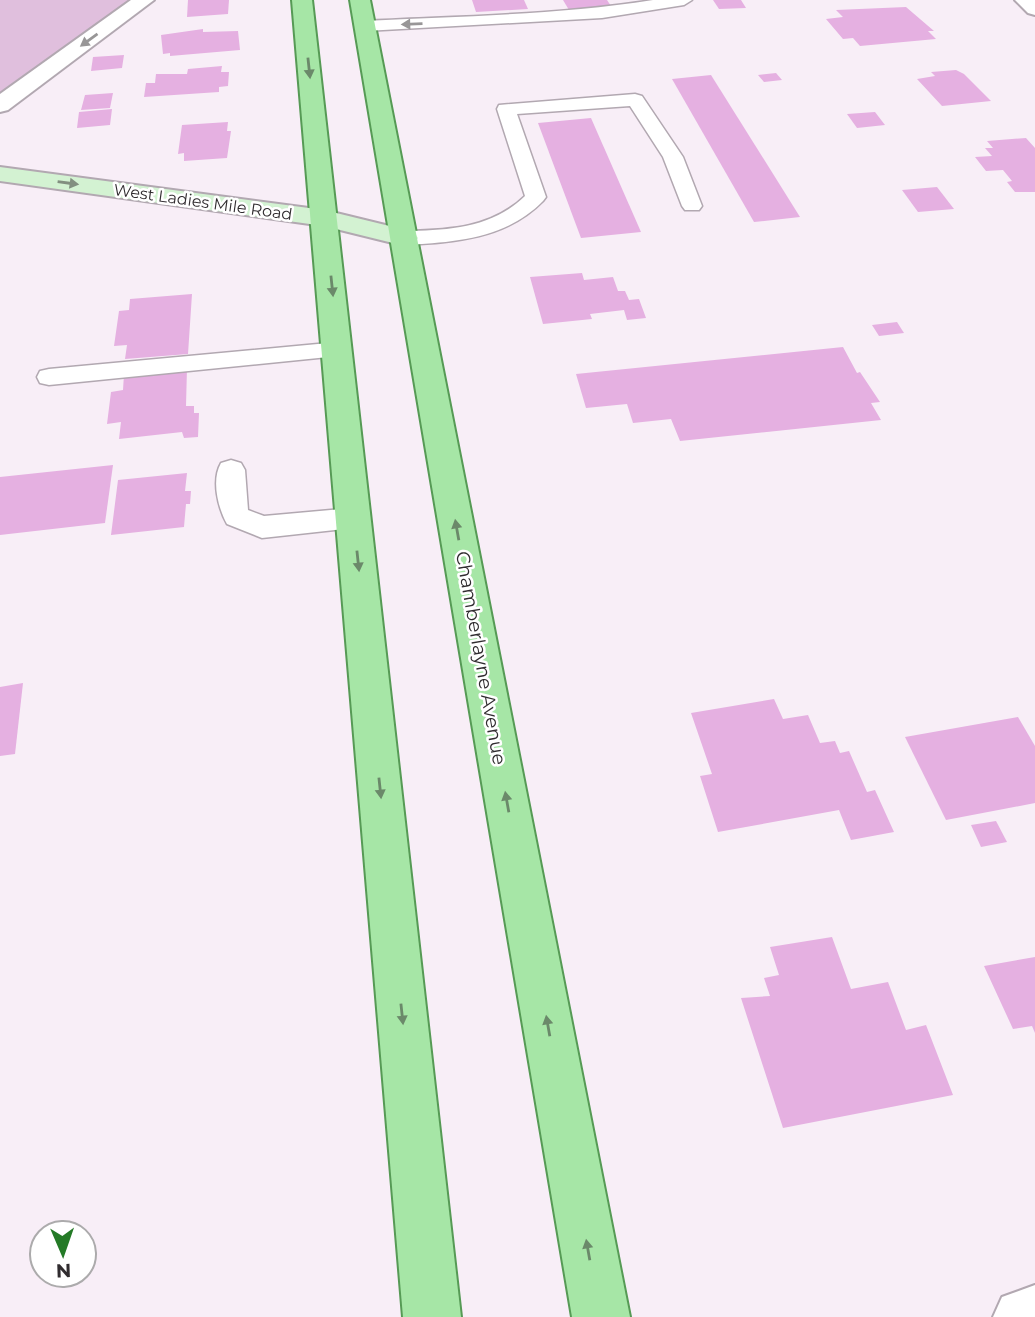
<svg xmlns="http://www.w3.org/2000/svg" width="1035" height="1317" font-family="Montserrat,sans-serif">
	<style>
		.green { fill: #e0bfdd }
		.building { fill: #e5b0e1 }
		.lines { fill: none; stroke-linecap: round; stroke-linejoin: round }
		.lane-casing { stroke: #b2a8b1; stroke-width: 3 }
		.street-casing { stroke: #b2a8b1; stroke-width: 4 }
		.secondary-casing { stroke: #b2a8b1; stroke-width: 4 }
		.primary-casing { stroke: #569a55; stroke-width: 4 }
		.lane { fill: #fff; fill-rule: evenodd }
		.street { fill: #fff; fill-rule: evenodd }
		.secondary { fill: #d3f2d2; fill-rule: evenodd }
		.primary { fill: #a6e6a6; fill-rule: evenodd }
		.oneway { fill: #989697 }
		.oneway2 { fill: #6b896a }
		.oneway3 { fill: #828f80 }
		.labels { text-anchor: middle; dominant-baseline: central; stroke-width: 5; stroke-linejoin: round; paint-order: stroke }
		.far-street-label { font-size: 16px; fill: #302c2f; stroke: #fff }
		.street-label { font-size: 19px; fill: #302c2f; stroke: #fff }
	</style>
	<rect width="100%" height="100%" fill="#f8eef7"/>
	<!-- green -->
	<path class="green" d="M 0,0 L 129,0 L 0,92 Z"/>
	<!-- building -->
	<g class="building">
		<path d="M 188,0 L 229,0 L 228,14 L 187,17 Z"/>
		<path d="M 472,0 L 524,0 L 528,9 L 476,12 Z"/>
		<path d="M 563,0 L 607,0 L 611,6 L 569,10 Z"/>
		<path d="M 713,0 L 741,0 L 746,8 L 719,9 Z"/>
		<path d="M 906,7 L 934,31 L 928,31 L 936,39 L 860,46 L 853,38 L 843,39 L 826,19 L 843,17 L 836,10 Z"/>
		<path d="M 203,29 L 203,32 L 238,31 L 240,50 L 170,56 L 170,53 L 163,54 L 161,35 Z"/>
		<path d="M 124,55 L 122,68 L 91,71 L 93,57 Z"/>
		<path d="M 222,66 L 221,72 L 229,72 L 228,86 L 219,87 L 219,92 L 144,97 L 146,83 L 155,83 L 156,74 L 187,74 L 188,69 Z"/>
		<path d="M 956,70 L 964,74 L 991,101 L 942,106 L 917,79 L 935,76 L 931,72 Z"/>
		<path d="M 776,73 L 782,80 L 764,82 L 758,75 Z"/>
		<path d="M 711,75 L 800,217 L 754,222 L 672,79 Z"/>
		<path d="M 113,93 L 110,108 L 81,110 L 85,95 Z"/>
		<path d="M 112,109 L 110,125 L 77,128 L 79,112 Z"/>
		<path d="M 875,112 L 885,125 L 857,128 L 847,114 Z"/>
		<path d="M 591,118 L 641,232 L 581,238 L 538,123 Z"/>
		<path d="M 228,122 L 227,131 L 231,131 L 227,158 L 184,161 L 184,153 L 178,154 L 182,125 Z"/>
		<path d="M 1026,138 L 1035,148 L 1035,192 L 1015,192 L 1007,182 L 1012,181 L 1003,170 L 986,171 L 975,157 L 992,156 L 985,148 L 993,148 L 987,141 Z"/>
		<path d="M 937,187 L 954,209 L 918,212 L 902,190 Z"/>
		<path d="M 582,273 L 584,280 L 613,277 L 618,291 L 625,291 L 629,300 L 639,299 L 646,318 L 627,320 L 624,310 L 590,314 L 592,319 L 543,324 L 530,277 Z"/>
		<path d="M 192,294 L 188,354 L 125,359 L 127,345 L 114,346 L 119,311 L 129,310 L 130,299 Z"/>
		<path d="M 897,322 L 904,333 L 879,336 L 872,325 Z"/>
		<path d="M 843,347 L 857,373 L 860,372 L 880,402 L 871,403 L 881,420 L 680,441 L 671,419 L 633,423 L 627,404 L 586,408 L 576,374 Z"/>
		<path d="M 187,368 L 186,406 L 194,406 L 194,413 L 199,413 L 198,437 L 184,438 L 182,432 L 119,439 L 121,422 L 107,424 L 111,392 L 123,390 L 124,374 Z"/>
		<path d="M 113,465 L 105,523 L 0,535 L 0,477 Z"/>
		<path d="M 187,473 L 185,491 L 191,491 L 190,504 L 186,504 L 184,527 L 111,535 L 118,480 Z"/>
		<path d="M 23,683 L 15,754 L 0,756 L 0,687 Z"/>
		<path d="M 774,699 L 783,719 L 808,715 L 820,743 L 835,741 L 840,753 L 849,751 L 867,792 L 875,790 L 894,832 L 851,840 L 839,810 L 718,832 L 700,776 L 712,774 L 691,713 Z"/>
		<path d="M 1018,717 L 1035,746 L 1035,803 L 946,820 L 905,737 Z"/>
		<path d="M 996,821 L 1007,842 L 981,847 L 971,825 Z"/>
		<path d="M 832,937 L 851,989 L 888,982 L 906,1030 L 926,1025 L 953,1095 L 783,1128 L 741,998 L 770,996 L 764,978 L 779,975 L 770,947 Z"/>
		<path d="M 1035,957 L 1035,1033 L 1032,1026 L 1013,1029 L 984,966 Z"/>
	</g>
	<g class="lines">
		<!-- lane casing -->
		<g class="lane-casing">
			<g id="lane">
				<path d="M 653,0 L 692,0 L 684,5 L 602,18 L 365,31 L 357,26 L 365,21 C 461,16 558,15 653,0 Z"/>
				<path d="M 635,94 L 642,96 L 683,157 L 702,206 L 699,210 L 685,210 L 682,206 L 663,157 L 630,106 L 517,114 L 546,197 L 543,201 C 506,239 455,242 405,245 L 397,243 L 394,238 L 397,233 L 405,231 C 449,230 492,228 525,196 L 497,109 L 499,105 Z"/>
				<path d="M 339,342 L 348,345 L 351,350 L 348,355 L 49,385 L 40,383 L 37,377 L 40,371 L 49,369 Z"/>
				<path d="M 231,460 L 241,463 L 245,470 L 248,510 L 264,516 L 353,508 L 363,511 L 367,518 L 363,525 L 353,528 L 262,538 L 227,524 C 218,508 211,480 221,463 Z"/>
			</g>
		</g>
		<!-- street casing -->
		<g class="street-casing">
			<g id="street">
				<path d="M 131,0 L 154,0 L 8,110 L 0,112 L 0,94 Z"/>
				<path d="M 1015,0 L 1035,0 L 1035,15 L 1028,13 Z"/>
				<path d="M 1035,1285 L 1035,1317 L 993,1317 L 1002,1297 Z"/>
			</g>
		</g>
		<!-- secondary casing -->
		<g class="secondary-casing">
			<path id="secondary" d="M 0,167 L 324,210 L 414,232 L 418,238 L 414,244 L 405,246 L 324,226 L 0,181 Z"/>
		</g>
		<!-- primary casing -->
		<g class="primary-casing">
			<g id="primary">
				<path d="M 292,0 L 312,0 L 461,1317 L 403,1317 Z"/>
				<path d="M 350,0 L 370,0 L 630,1317 L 572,1317 Z"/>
			</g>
		</g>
		<!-- lane -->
		<use href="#lane" class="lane"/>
		<!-- street -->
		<use href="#street" class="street"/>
		<!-- secondary -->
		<use href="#secondary" class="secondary"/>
		<!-- primary -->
		<use href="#primary" class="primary"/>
	</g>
	<!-- one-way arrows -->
	<defs><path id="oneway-solid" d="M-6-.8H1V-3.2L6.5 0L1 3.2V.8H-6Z" transform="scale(1.75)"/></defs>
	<g class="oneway">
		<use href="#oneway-solid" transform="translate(412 24) rotate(178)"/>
		<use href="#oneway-solid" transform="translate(89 40) rotate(144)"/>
	</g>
	<g class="oneway2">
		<use href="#oneway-solid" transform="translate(309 68) rotate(84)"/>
		<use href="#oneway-solid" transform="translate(332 286) rotate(84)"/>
		<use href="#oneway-solid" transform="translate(457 530) rotate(-100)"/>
		<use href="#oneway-solid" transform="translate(358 561) rotate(84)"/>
		<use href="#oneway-solid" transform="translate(380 788) rotate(84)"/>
		<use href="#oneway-solid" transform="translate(507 802) rotate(-100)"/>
		<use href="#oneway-solid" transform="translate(402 1014) rotate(84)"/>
		<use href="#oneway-solid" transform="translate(548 1026) rotate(-100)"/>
		<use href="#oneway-solid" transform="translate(588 1250) rotate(-100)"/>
	</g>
	<use class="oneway3" href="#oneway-solid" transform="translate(68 183) rotate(8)"/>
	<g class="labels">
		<!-- far-street labels -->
		<g class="far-street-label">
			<text transform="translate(203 202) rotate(8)">West Ladies Mile Road</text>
		</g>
		<!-- street labels -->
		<g class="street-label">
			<text transform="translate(481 658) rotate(80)">Chamberlayne Avenue</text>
		</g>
	</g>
	<!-- north arrow -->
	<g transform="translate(63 1254) rotate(178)"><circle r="33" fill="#ffffff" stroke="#acabac" stroke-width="2"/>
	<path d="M0-5L12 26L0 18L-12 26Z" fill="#247a27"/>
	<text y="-10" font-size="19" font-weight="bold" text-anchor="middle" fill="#302c2f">N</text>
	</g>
</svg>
